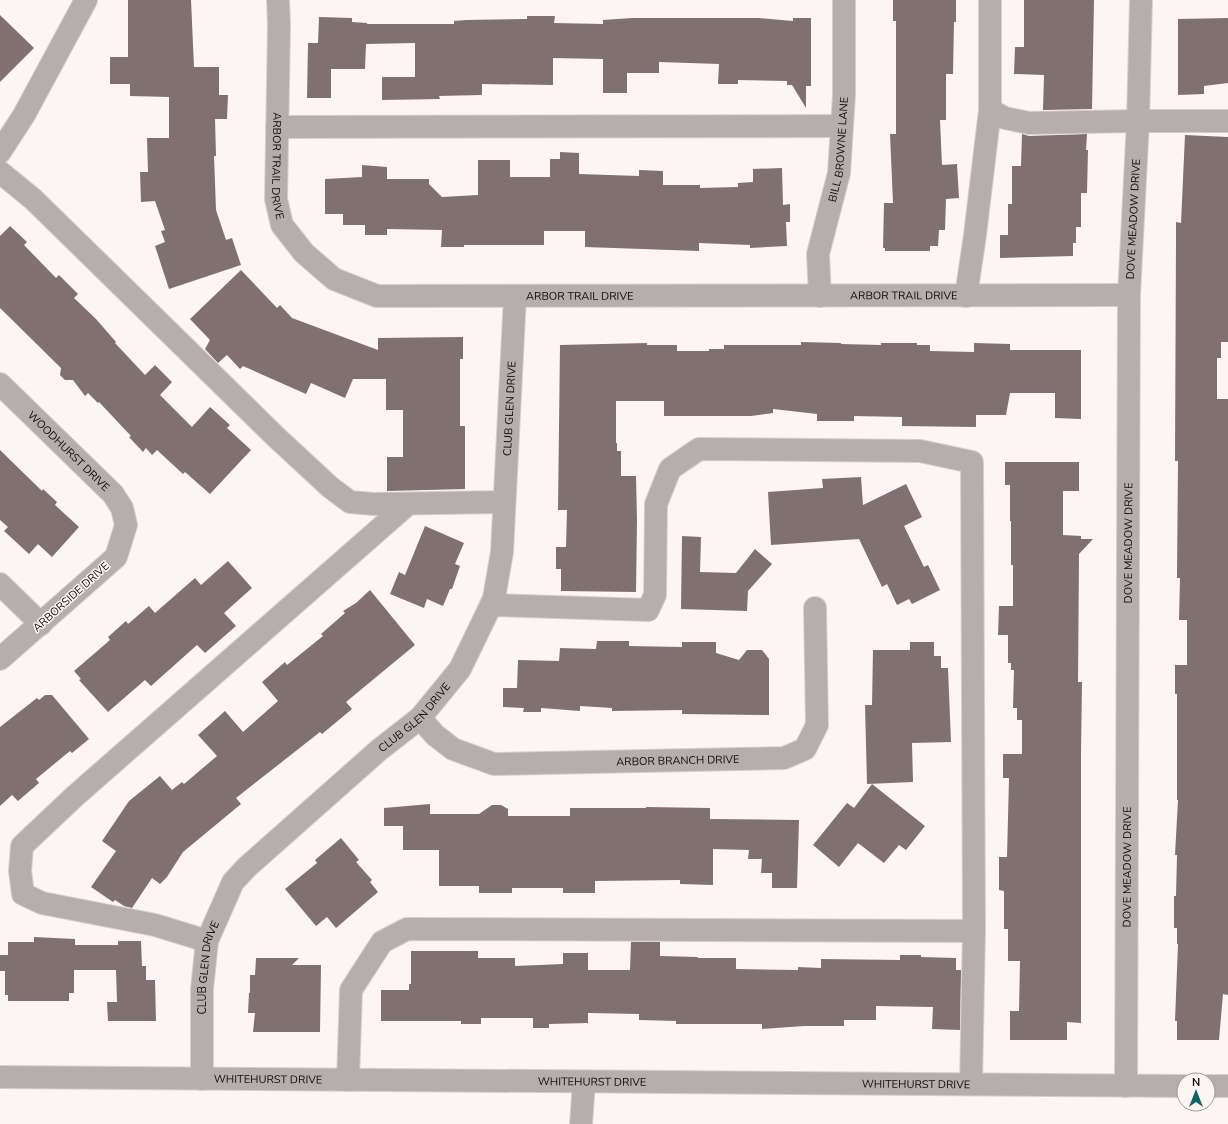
<svg xmlns="http://www.w3.org/2000/svg" width="1228" height="1124" font-family="'Nunito Sans',sans-serif">
	<style>
		.building { fill: #817070 }
		.lines { fill: none; stroke-linecap: round; stroke-linejoin: round }
		.minor-casing { stroke: #d7cfcf; stroke-width: 24 }
		.minor { stroke: #b6aead; stroke-width: 22 }
		.labels { text-anchor: middle; dominant-baseline: central; stroke-width: 3; stroke-linejoin: round; paint-order: stroke }
		.street-label { font-size: 11px; fill: #110a0a; stroke: #fdf5f4 }
	</style>
	<rect width="100%" height="100%" fill="#fdf5f4"/>
	<!-- building -->
	<g class="building">
		<path d="M 128,0 L 191,0 L 194,67 L 219,67 L 219,95 L 228,95 L 227,119 L 215,119 L 216,156 L 214,156 L 216,210 L 226,240 L 232,238 L 241,265 L 169,289 L 155,246 L 165,242 L 161,231 L 165,230 L 155,201 L 141,202 L 140,172 L 148,172 L 147,138 L 169,138 L 169,97 L 130,96 L 130,84 L 110,84 L 110,57 L 128,57 Z"/>
		<path d="M 893,0 L 956,0 L 956,22 L 954,22 L 953,74 L 946,74 L 946,120 L 940,120 L 942,165 L 957,164 L 959,198 L 946,199 L 945,230 L 939,230 L 938,246 L 930,246 L 930,251 L 885,251 L 885,248 L 883,248 L 884,203 L 893,203 L 890,134 L 896,134 L 896,21 L 893,21 Z"/>
		<path d="M 1024,0 L 1094,0 L 1092,109 L 1043,110 L 1044,75 L 1014,74 L 1015,47 L 1024,47 Z"/>
		<path d="M 0,15 L 34,48 L 0,82 Z"/>
		<path d="M 527,16 L 555,16 L 554,23 L 603,24 L 603,20 L 632,18 L 759,18 L 793,21 L 793,18 L 811,18 L 811,86 L 806,86 L 806,108 L 792,85 L 787,85 L 787,81 L 738,80 L 738,84 L 718,84 L 719,64 L 659,62 L 659,73 L 627,73 L 627,93 L 603,93 L 603,59 L 553,58 L 553,85 L 482,84 L 482,95 L 439,96 L 440,99 L 382,100 L 382,77 L 415,77 L 415,43 L 366,44 L 365,69 L 331,69 L 331,98 L 307,98 L 308,43 L 318,43 L 319,17 L 352,18 L 352,22 L 367,23 L 367,24 L 454,24 L 454,21 L 466,20 L 527,19 Z"/>
		<path d="M 1228,18 L 1228,83 L 1204,86 L 1204,94 L 1178,95 L 1178,19 Z"/>
		<path d="M 1022,134 L 1029,136 L 1087,134 L 1086,150 L 1088,150 L 1087,193 L 1081,193 L 1081,227 L 1076,227 L 1076,243 L 1073,243 L 1073,256 L 1000,258 L 1000,235 L 1008,235 L 1008,204 L 1012,204 L 1012,166 L 1021,166 Z"/>
		<path d="M 1185,135 L 1228,137 L 1228,342 L 1221,342 L 1221,358 L 1217,358 L 1217,399 L 1228,399 L 1228,995 L 1223,994 L 1219,1040 L 1177,1040 L 1177,1021 L 1175,1021 L 1178,944 L 1177,944 L 1177,928 L 1174,928 L 1174,896 L 1176,896 L 1177,855 L 1175,855 L 1178,800 L 1177,800 L 1177,694 L 1175,694 L 1175,665 L 1187,665 L 1187,620 L 1179,620 L 1180,578 L 1177,578 L 1178,461 L 1175,461 L 1176,239 L 1176,222 L 1181,223 Z"/>
		<path d="M 560,152 L 579,153 L 579,174 L 639,176 L 639,170 L 663,171 L 663,185 L 700,185 L 700,188 L 738,187 L 738,183 L 753,182 L 753,169 L 782,168 L 783,205 L 790,204 L 790,222 L 786,222 L 787,246 L 750,248 L 750,245 L 699,243 L 699,251 L 585,247 L 585,231 L 544,231 L 544,245 L 464,245 L 464,247 L 441,247 L 442,230 L 387,229 L 387,235 L 365,235 L 365,225 L 343,225 L 343,214 L 325,214 L 325,179 L 362,177 L 362,165 L 387,167 L 387,179 L 429,179 L 429,184 L 442,197 L 478,195 L 478,160 L 510,160 L 510,177 L 550,177 L 550,159 L 560,159 Z"/>
		<path d="M 10,226 L 27,242 L 24,245 L 56,278 L 59,275 L 78,294 L 74,298 L 96,319 L 116,342 L 115,343 L 145,375 L 155,365 L 172,382 L 160,395 L 192,427 L 210,407 L 230,425 L 227,428 L 251,450 L 210,494 L 185,472 L 183,474 L 157,450 L 152,455 L 146,448 L 143,452 L 129,437 L 131,436 L 99,402 L 98,403 L 88,393 L 85,396 L 73,380 L 65,380 L 60,375 L 61,368 L 0,308 L 0,236 Z"/>
		<path d="M 241,270 L 277,308 L 280,305 L 292,318 L 378,350 L 378,338 L 463,337 L 463,359 L 460,359 L 460,426 L 465,426 L 465,489 L 387,491 L 387,457 L 403,457 L 403,410 L 386,410 L 386,379 L 353,379 L 345,398 L 311,383 L 306,394 L 243,366 L 240,369 L 227,355 L 218,363 L 205,349 L 210,340 L 190,319 Z"/>
		<path d="M 801,342 L 841,343 L 841,344 L 881,345 L 881,343 L 917,343 L 917,345 L 930,345 L 930,351 L 974,352 L 974,343 L 1010,344 L 1010,350 L 1081,350 L 1081,419 L 1055,418 L 1055,393 L 1010,393 L 1006,415 L 976,415 L 976,427 L 902,426 L 902,417 L 854,416 L 854,421 L 817,421 L 817,414 L 773,409 L 773,413 L 751,416 L 664,416 L 664,401 L 616,401 L 616,443 L 617,443 L 617,451 L 621,451 L 621,476 L 636,476 L 637,520 L 636,592 L 561,591 L 561,569 L 556,569 L 556,547 L 566,547 L 567,510 L 558,510 L 560,345 L 647,343 L 647,345 L 677,345 L 677,351 L 709,351 L 709,349 L 724,349 L 724,345 L 801,345 Z"/>
		<path d="M 0,450 L 42,491 L 43,489 L 57,502 L 55,505 L 79,527 L 52,557 L 38,544 L 29,554 L 4,531 L 8,527 L 0,520 Z"/>
		<path d="M 1005,462 L 1079,462 L 1079,491 L 1063,491 L 1063,535 L 1081,536 L 1081,539 L 1093,539 L 1079,554 L 1078,682 L 1082,682 L 1081,754 L 1081,1023 L 1067,1022 L 1067,1040 L 1010,1040 L 1010,1011 L 1019,1011 L 1020,961 L 1008,961 L 1008,929 L 1004,929 L 1004,891 L 999,890 L 999,857 L 1007,857 L 1009,778 L 1003,778 L 1003,754 L 1022,754 L 1022,720 L 1017,720 L 1017,708 L 1013,708 L 1014,670 L 1011,670 L 1011,663 L 1008,663 L 1008,635 L 998,635 L 999,606 L 1013,606 L 1013,565 L 1011,565 L 1011,521 L 1010,521 L 1010,485 L 1005,485 Z"/>
		<path d="M 861,477 L 863,505 L 906,484 L 922,517 L 904,526 L 924,567 L 928,565 L 940,590 L 912,604 L 909,599 L 897,605 L 887,584 L 882,587 L 859,539 L 771,545 L 768,492 L 823,488 L 822,479 Z"/>
		<path d="M 425,526 L 464,543 L 455,564 L 460,566 L 452,589 L 450,589 L 443,606 L 427,599 L 424,608 L 390,594 L 399,572 L 405,575 Z"/>
		<path d="M 682,536 L 701,537 L 700,572 L 736,573 L 755,549 L 772,564 L 748,591 L 747,611 L 681,609 Z"/>
		<path d="M 228,561 L 252,588 L 224,613 L 236,626 L 205,653 L 197,645 L 151,686 L 145,680 L 108,712 L 79,680 L 81,679 L 74,671 L 110,640 L 108,637 L 126,621 L 128,624 L 149,606 L 155,613 L 195,578 L 201,585 Z"/>
		<path d="M 370,590 L 415,645 L 346,702 L 352,709 L 322,734 L 320,732 L 236,798 L 241,804 L 183,852 L 167,877 L 160,884 L 152,878 L 132,908 L 124,906 L 115,900 L 113,902 L 91,887 L 116,851 L 102,841 L 129,801 L 160,776 L 172,790 L 182,782 L 184,784 L 217,756 L 198,735 L 225,711 L 243,732 L 278,701 L 262,682 L 285,662 L 287,665 L 323,636 L 321,634 L 345,613 L 343,611 L 356,603 Z"/>
		<path d="M 597,641 L 629,641 L 629,646 L 682,647 L 682,642 L 716,642 L 716,653 L 739,660 L 747,650 L 762,650 L 769,659 L 769,715 L 682,714 L 682,710 L 612,711 L 612,708 L 580,706 L 580,711 L 541,708 L 541,712 L 523,712 L 524,708 L 503,707 L 503,688 L 517,688 L 518,660 L 559,661 L 560,648 L 596,649 Z"/>
		<path d="M 910,642 L 934,642 L 934,656 L 941,656 L 941,668 L 948,668 L 951,742 L 912,743 L 913,782 L 867,784 L 865,705 L 872,705 L 873,650 L 910,650 Z"/>
		<path d="M 45,695 L 52,695 L 89,739 L 72,753 L 70,751 L 36,779 L 39,783 L 18,801 L 12,795 L 0,806 L 0,727 L 37,698 L 39,700 Z"/>
		<path d="M 872,784 L 925,826 L 906,850 L 899,845 L 884,863 L 858,843 L 839,867 L 813,845 L 847,803 L 854,808 Z"/>
		<path d="M 430,804 L 430,814 L 479,814 L 492,805 L 501,805 L 508,809 L 508,816 L 570,816 L 570,808 L 646,808 L 646,807 L 710,808 L 710,819 L 799,820 L 797,888 L 772,888 L 772,873 L 761,873 L 762,859 L 748,859 L 749,850 L 713,849 L 713,885 L 680,884 L 680,880 L 595,881 L 595,893 L 563,893 L 563,888 L 512,888 L 512,893 L 479,893 L 479,886 L 439,886 L 439,850 L 403,850 L 403,826 L 384,826 L 384,808 Z"/>
		<path d="M 341,838 L 359,860 L 356,862 L 372,880 L 370,882 L 378,892 L 336,928 L 327,917 L 316,926 L 285,889 L 317,863 L 315,860 Z"/>
		<path d="M 34,937 L 75,939 L 75,945 L 118,945 L 118,941 L 141,941 L 142,966 L 146,966 L 146,980 L 155,980 L 156,1021 L 108,1021 L 107,1002 L 117,1002 L 116,970 L 74,970 L 74,993 L 69,993 L 69,1001 L 8,1001 L 8,995 L 5,995 L 5,971 L 0,971 L 0,955 L 8,955 L 8,942 L 34,942 Z"/>
		<path d="M 631,942 L 660,942 L 660,956 L 698,957 L 698,958 L 736,958 L 736,969 L 798,970 L 798,967 L 821,968 L 821,959 L 900,960 L 900,955 L 921,955 L 921,957 L 956,958 L 956,970 L 961,970 L 960,1030 L 932,1029 L 933,1007 L 876,1006 L 876,1020 L 844,1020 L 844,1026 L 804,1026 L 762,1029 L 762,1024 L 676,1024 L 676,1021 L 639,1020 L 639,1014 L 588,1013 L 588,1023 L 549,1024 L 549,1028 L 533,1028 L 533,1018 L 481,1018 L 481,1024 L 461,1024 L 461,1021 L 381,1021 L 381,990 L 409,990 L 409,984 L 411,984 L 411,951 L 478,951 L 478,958 L 515,958 L 515,966 L 563,964 L 563,953 L 588,953 L 588,970 L 630,970 Z"/>
		<path d="M 256,958 L 299,958 L 292,965 L 321,965 L 320,1032 L 253,1032 L 255,1013 L 248,1013 L 249,993 L 250,993 L 250,975 L 255,975 Z"/>
	</g>
	<g class="lines">
		<!-- minor casing -->
		<g class="minor-casing">
			<g id="minor">
				<path id="s1" d="M 278,0 L 279,25 L 276,199 L 282,225 L 304,253 L 334,279 L 377,296 L 1129,295"/>
				<path d="M 990,110 L 1005,118 L 1029,123 L 1138,121 L 1228,121"/>
				<path d="M 277,127 L 842,126"/>
				<path d="M 0,152 L 24,115 L 86,0"/>
				<path d="M 0,172 L 33,199 L 276,437 L 330,487 L 350,502 L 374,504 L 504,502"/>
				<path id="s2" d="M 820,296 L 818,254 L 839,173 L 844,95 L 844,0"/>
				<path d="M 966,296 L 975,235 L 990,110 L 990,0"/>
				<path id="s3" d="M 0,384 L 113,494 L 122,508 L 126,525 L 116,557 L 0,659"/>
				<path d="M 0,584 L 41,624"/>
				<path d="M 491,605 L 648,610 L 655,595 L 656,504 L 670,469 L 699,449 L 920,451 L 972,462 L 974,931 L 971,1084"/>
				<path id="s4" d="M 420,718 L 435,735 L 453,749 L 494,764 L 784,758 L 805,749 L 817,725 L 815,608"/>
				<path d="M 207,941 L 155,925 L 42,903 L 23,894 L 20,871 L 22,846 L 75,796 L 408,504"/>
				<path id="s5" d="M 0,1077 L 1184,1086"/>
				<path id="s6" d="M 202,1079 L 202,989 L 207,941 L 233,882 L 247,867 L 379,750 L 420,718 L 460,669 L 491,605 L 494,598 L 502,552 L 515,296"/>
				<path d="M 348,1080 L 351,990 L 382,942 L 407,929 L 974,931"/>
				<path id="s7" d="M 1126,1086 L 1129,295 L 1138,121 L 1141,0"/>
				<path d="M 1208,1086 L 1228,1086"/>
				<path d="M 581,1124 L 584,1082"/>
			</g>
		</g>
		<!-- minor -->
		<use href="#minor" class="minor"/>
	</g>
	<g class="labels">
		<!-- street labels -->
		<g class="street-label">
			<text stroke="none"><textPath href="#s2" startOffset="149">BILL BROWNE LANE</textPath></text>
			<text stroke="none"><textPath href="#s1" startOffset="166">ARBOR TRAIL DRIVE</textPath></text>
			<text stroke="none"><textPath href="#s7" startOffset="867">DOVE MEADOW DRIVE</textPath></text>
			<text stroke="none"><textPath href="#s1" startOffset="550">ARBOR TRAIL DRIVE</textPath></text>
			<text stroke="none"><textPath href="#s1" startOffset="874">ARBOR TRAIL DRIVE</textPath></text>
			<text stroke="none"><textPath href="#s6" startOffset="784">CLUB GLEN DRIVE</textPath></text>
			<text stroke="none"><textPath href="#s3" startOffset="96">WOODHURST DRIVE</textPath></text>
			<text stroke="none"><textPath href="#s7" startOffset="543">DOVE MEADOW DRIVE</textPath></text>
			<text transform="translate(71 597) rotate(-42)">ARBORSIDE DRIVE</text>
			<text stroke="none"><textPath href="#s6" startOffset="448">CLUB GLEN DRIVE</textPath></text>
			<text stroke="none"><textPath href="#s4" startOffset="273">ARBOR BRANCH DRIVE</textPath></text>
			<text stroke="none"><textPath href="#s7" startOffset="219">DOVE MEADOW DRIVE</textPath></text>
			<text stroke="none"><textPath href="#s6" startOffset="112">CLUB GLEN DRIVE</textPath></text>
			<text stroke="none"><textPath href="#s5" startOffset="268">WHITEHURST DRIVE</textPath></text>
			<text stroke="none"><textPath href="#s5" startOffset="592">WHITEHURST DRIVE</textPath></text>
			<text stroke="none"><textPath href="#s5" startOffset="916">WHITEHURST DRIVE</textPath></text>
		</g>
	</g>
	<!-- north arrow -->
	<g transform="translate(1196 1092)"><circle r="19" fill="#fdf5f4" stroke="#9f9796"/>
	<path d="M0-3L7 15L0 10L-7 15Z" fill="#116266"/>
	<text y="-6" font-size="11" font-weight="bold" text-anchor="middle" fill="#110a0a">N</text>
	</g>
</svg>
